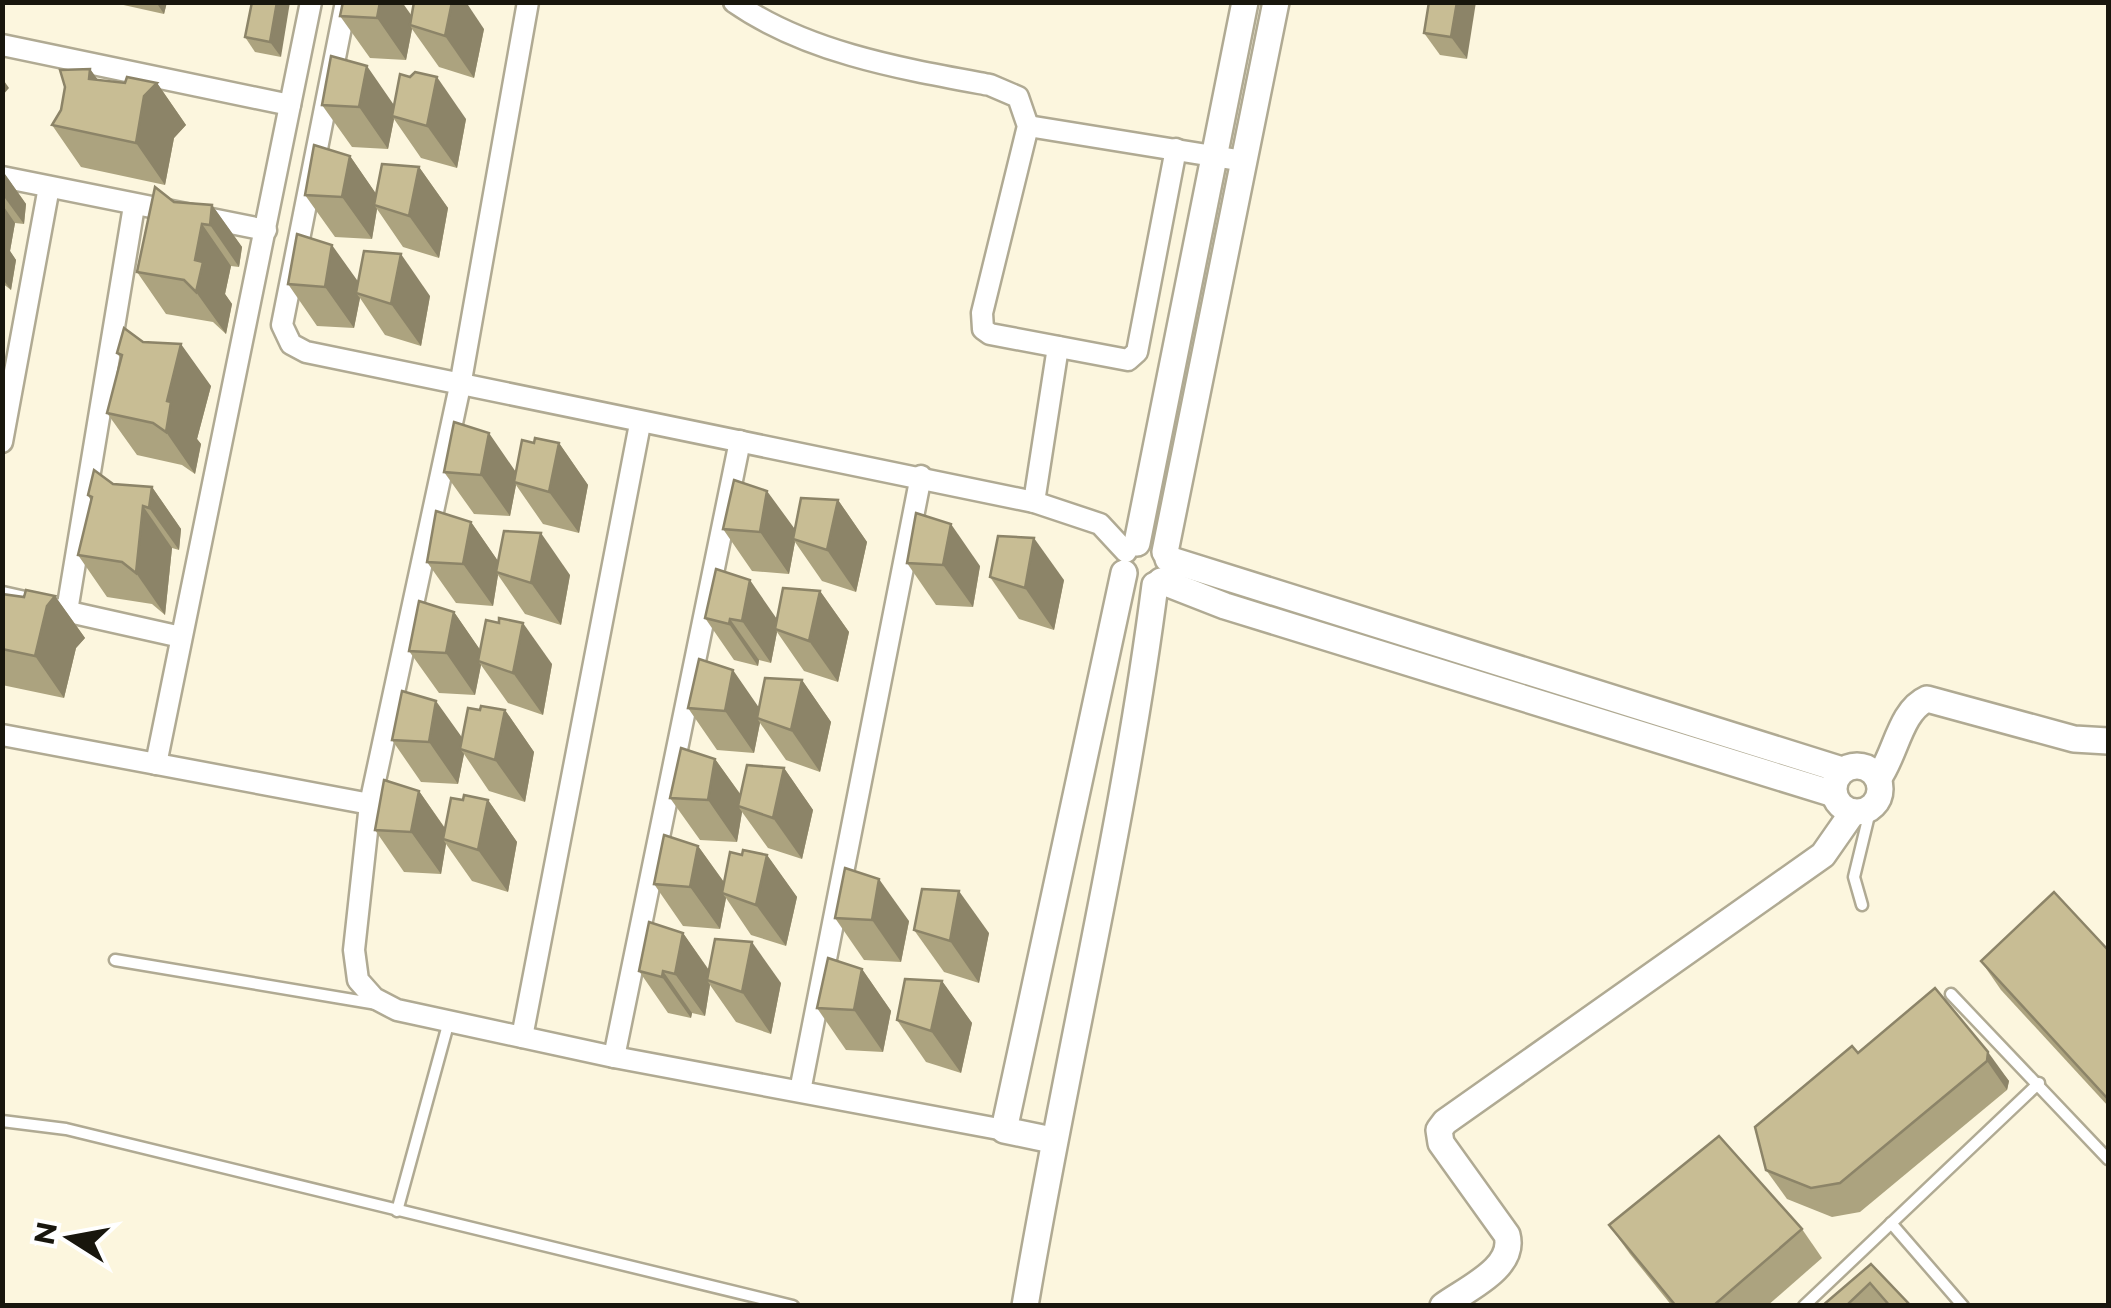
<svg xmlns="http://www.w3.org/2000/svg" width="2111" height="1308" font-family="Montserrat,sans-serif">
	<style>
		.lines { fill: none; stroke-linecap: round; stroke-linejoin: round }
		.service-casing { stroke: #b0aa93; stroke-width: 15 }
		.minor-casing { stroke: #b0aa93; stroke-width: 25 }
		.tertiary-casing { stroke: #b0aa93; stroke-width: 30 }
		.service { stroke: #fff; stroke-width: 10 }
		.minor { stroke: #fff; stroke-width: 20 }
		.tertiary { stroke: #fff; stroke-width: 25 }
		.wall { fill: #aca37f }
		.shaded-wall { fill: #8c8468 }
		.building { fill: #c8bd94; stroke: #8c8468; stroke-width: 2.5 }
	</style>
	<rect width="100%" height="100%" fill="#fcf6de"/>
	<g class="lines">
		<!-- service casing -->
		<g class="service-casing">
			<g id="service">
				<path d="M 1862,905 L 1854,877 L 1871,807"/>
				<path d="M 115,960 L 377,1004"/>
				<path d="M 1951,994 L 2108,1159"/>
				<path d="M 2,1121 L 66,1129 L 793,1306"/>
				<path d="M 397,1211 L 449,1021"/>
				<path d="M 1891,1223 L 1963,1306"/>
				<path d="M 1804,1306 L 2039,1083"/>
			</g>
		</g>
		<!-- minor casing -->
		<g class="minor-casing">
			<g id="minor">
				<path d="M 346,2 L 282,325 L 291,344 L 306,352 L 1034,502 L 1100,524 L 1126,552"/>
				<path d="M 528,2 L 460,386 L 370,804 L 354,950 L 358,980 L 374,998 L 397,1010 L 614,1057 L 1004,1130"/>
				<path d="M 734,2 C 807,53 903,69 990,85 L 1018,97 L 1028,126 L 982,313 L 983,329 L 990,334 L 1128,360 L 1137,352 L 1176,149"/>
				<path d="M 2,45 L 290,105"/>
				<path d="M 1028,126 L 1244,161"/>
				<path d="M 2,177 L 266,230"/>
				<path d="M 2,442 L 49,187"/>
				<path d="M 1034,502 L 1058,347"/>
				<path d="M 2,597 L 181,637"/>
				<path d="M 67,611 L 134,206"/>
				<path d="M 2,735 L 370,804"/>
				<path d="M 156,764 L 311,2"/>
				<path d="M 522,1037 L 640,424"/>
				<path d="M 614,1057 L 740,441"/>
				<path d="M 800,1091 L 921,476"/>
			</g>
		</g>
		<!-- tertiary casing -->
		<g class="tertiary-casing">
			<g id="tertiary">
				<path d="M 1137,543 L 1245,2"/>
				<path d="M 1165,552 L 1276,2"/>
				<path d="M 1168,559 L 1842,770"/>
				<path d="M 1161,581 L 1225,606 L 1834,794"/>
				<circle cx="1857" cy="789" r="23"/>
				<path d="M 1878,779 C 1896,754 1900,711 1927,699 L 2074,739 L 2108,741"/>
				<path d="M 1052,1140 L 1004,1130 L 1124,573"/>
				<path d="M 1025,1306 C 1065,1065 1124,827 1155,585"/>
				<path d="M 1443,1306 C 1466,1289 1516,1268 1507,1235 L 1441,1143 L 1439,1130 L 1445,1122 L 1823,855 L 1853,812"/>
			</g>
		</g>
		<!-- service -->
		<use href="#service" class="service"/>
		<!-- minor -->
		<use href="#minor" class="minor"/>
		<!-- tertiary -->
		<use href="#tertiary" class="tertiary"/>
	</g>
	<!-- wall -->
	<g class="wall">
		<path d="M 110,2 L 167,2 L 164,14 Z"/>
		<path d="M 252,2 L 281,57 L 255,52 L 245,37 Z"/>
		<path d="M 1429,2 L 1467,59 L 1440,55 L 1424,33 Z"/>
		<path d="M 340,16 L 412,16 L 484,29 L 474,78 L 439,67 L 412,29 L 406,60 L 370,58 Z"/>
		<path d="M 90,69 L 98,80 L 125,83 L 157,83 L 186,125 L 174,138 L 165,185 L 81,167 L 52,125 Z"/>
		<path d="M 322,105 L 394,105 L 466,119 L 457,168 L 421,158 L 394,119 L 388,149 L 352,147 Z"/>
		<path d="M 350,156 L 376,194 L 419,167 L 448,208 L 439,258 L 403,247 L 377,209 L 372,239 L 335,237 L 305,195 Z"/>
		<path d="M 2,170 L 26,204 L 24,224 L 15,223 L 10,251 L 16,260 L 11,290 L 2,283 Z"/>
		<path d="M 174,202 L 212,205 L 242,247 L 239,267 L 231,266 L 225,294 L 232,304 L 226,334 L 213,322 L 166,314 L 137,272 Z"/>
		<path d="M 358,282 L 430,296 L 421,346 L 385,335 L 360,298 L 354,328 L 317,326 L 288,284 Z"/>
		<path d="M 143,342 L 211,386 L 197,439 L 201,444 L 195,474 L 182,465 L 137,455 L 107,413 L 121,359 L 117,353 Z"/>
		<path d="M 534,443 L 559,443 L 588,485 L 579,533 L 543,524 L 516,485 L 510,516 L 474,514 L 444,472 L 516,472 Z"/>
		<path d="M 113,484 L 152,487 L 181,529 L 179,550 L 172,548 L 165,615 L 152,604 L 107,597 L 78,555 L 91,501 L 88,495 Z"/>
		<path d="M 838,500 L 867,542 L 856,592 L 822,581 L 795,542 L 789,574 L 752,571 L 723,529 L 794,529 Z"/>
		<path d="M 471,522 L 498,561 L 570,575 L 561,625 L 525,614 L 498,575 L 493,606 L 456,603 L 427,562 Z"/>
		<path d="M 907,563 L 980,566 L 973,607 L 936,605 Z"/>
		<path d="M 990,577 L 1064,580 L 1054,630 L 1019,619 Z"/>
		<path d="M 820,591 L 849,632 L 838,682 L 804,671 L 777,632 L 771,663 L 759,660 L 758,666 L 734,660 L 705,618 L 777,619 Z"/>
		<path d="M 2,594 L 24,597 L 55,596 L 85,638 L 76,648 L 64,698 L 2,685 Z"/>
		<path d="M 454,612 L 480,650 L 552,664 L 543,715 L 508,703 L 481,665 L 475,695 L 439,693 L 409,651 Z"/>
		<path d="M 802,680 L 831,722 L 820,772 L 786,760 L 760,723 L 754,753 L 717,750 L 688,708 L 759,707 Z"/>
		<path d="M 480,710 L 505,710 L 534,752 L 525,802 L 489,791 L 464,754 L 458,784 L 421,782 L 392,740 L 462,738 Z"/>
		<path d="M 715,759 L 741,795 L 784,768 L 813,810 L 802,859 L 768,848 L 742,812 L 737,842 L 700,840 L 670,798 Z"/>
		<path d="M 419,791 L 445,828 L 463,800 L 488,800 L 517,842 L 508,892 L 472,881 L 446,844 L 441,874 L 404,872 L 375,830 Z"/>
		<path d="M 698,846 L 724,882 L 742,855 L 767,855 L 797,897 L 786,946 L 751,935 L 726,898 L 720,929 L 683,926 L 654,884 Z"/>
		<path d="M 835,918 L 909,921 L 901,962 L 864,960 Z"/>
		<path d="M 914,930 L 989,933 L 979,983 L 944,972 Z"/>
		<path d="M 683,933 L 709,970 L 781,983 L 771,1034 L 736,1022 L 710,985 L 705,1016 L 692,1013 L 691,1018 L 668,1013 L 639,971 Z"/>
		<path d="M 2108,950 L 2108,1106 L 2001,990 L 1981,961 Z"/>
		<path d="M 862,969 L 891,1011 L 883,1052 L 846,1050 L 817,1008 Z"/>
		<path d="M 942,981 L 972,1023 L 961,1073 L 926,1062 L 897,1020 Z"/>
		<path d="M 1935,988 L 2009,1081 L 2007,1090 L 1860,1212 L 1832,1217 L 1787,1199 L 1766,1170 L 1858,1053 Z"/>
		<path d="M 1609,1225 L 1802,1229 L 1822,1258 L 1767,1306 L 1672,1306 L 1630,1254 Z"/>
		<path d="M 1871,1264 L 1911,1306 L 1822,1306 Z"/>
	</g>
	<!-- shaded-wall -->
	<g class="shaded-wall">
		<path d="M 156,2 L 167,2 L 164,14 Z"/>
		<path d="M 277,2 L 290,2 L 281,57 L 270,42 Z"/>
		<path d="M 380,2 L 402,2 L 414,19 L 410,25 L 412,29 L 406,60 L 377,18 Z"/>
		<path d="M 452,2 L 466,2 L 484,29 L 474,78 L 445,36 Z"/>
		<path d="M 1457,2 L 1476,2 L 1467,59 L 1451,37 Z"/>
		<path d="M 367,66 L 396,108 L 392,116 L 394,119 L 388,149 L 359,107 Z"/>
		<path d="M 90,69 L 120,111 L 89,79 Z"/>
		<path d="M 437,77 L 466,119 L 457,168 L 427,126 Z"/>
		<path d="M 2,78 L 9,88 L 2,96 Z"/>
		<path d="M 157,83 L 186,125 L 174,138 L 165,185 L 136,143 L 144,96 Z"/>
		<path d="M 350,156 L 379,198 L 374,205 L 377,209 L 372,239 L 342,197 Z"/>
		<path d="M 419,167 L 448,208 L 439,258 L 409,216 Z"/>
		<path d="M 2,170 L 26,204 L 24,224 L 2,194 Z"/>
		<path d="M 2,204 L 15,223 L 10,251 L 16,260 L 11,290 L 2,278 Z"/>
		<path d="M 212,205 L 242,247 L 239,267 L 210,225 Z"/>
		<path d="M 202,224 L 231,266 L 225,294 L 232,304 L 226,334 L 196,292 L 195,260 Z"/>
		<path d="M 332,245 L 362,287 L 356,293 L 360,298 L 354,328 L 325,287 Z"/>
		<path d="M 401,254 L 430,296 L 421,346 L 391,304 Z"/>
		<path d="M 181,344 L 211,386 L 197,439 L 201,444 L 195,474 L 166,432 L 167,401 Z"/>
		<path d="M 489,433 L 518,475 L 514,482 L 516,485 L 510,516 L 481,475 Z"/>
		<path d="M 559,443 L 588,485 L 579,533 L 549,492 Z"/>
		<path d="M 152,487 L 181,529 L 179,550 L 149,508 Z"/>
		<path d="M 767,491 L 797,532 L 793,539 L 795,542 L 789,574 L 760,532 Z"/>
		<path d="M 838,500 L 867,542 L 856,592 L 827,550 Z"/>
		<path d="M 143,506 L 172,548 L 165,615 L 136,573 Z"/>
		<path d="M 471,522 L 500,564 L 496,572 L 498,575 L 493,606 L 463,564 Z"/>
		<path d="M 951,524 L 980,566 L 973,607 L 943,565 Z"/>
		<path d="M 541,533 L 570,575 L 561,625 L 531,583 Z"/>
		<path d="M 1034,538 L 1064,580 L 1054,630 L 1025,588 Z"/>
		<path d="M 750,580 L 779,622 L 775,629 L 777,632 L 771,663 L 742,621 Z"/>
		<path d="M 820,591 L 849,632 L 838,682 L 809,641 Z"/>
		<path d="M 55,596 L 85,638 L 76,648 L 64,698 L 35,656 L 47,606 Z"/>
		<path d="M 454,612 L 483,654 L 478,661 L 481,665 L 475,695 L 446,653 Z"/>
		<path d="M 730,619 L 759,660 L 758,666 L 729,624 Z"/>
		<path d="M 523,623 L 552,664 L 543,715 L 513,673 Z"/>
		<path d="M 733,670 L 762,712 L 757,718 L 760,723 L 754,753 L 725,711 Z"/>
		<path d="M 802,680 L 831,722 L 820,772 L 791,730 Z"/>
		<path d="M 436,701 L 466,743 L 460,749 L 464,754 L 458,784 L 429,742 Z"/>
		<path d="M 505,710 L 534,752 L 525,802 L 495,760 Z"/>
		<path d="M 715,759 L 745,801 L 738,806 L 742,812 L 737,842 L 708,800 Z"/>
		<path d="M 784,768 L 813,810 L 802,859 L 773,818 Z"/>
		<path d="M 419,791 L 448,833 L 443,839 L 446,844 L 441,874 L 411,832 Z"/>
		<path d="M 488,800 L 517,842 L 508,892 L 478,850 Z"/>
		<path d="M 698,846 L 728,888 L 722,893 L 726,898 L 720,929 L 690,887 Z"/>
		<path d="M 767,855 L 797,897 L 786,946 L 756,905 Z"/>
		<path d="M 879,879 L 909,921 L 901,962 L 872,920 Z"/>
		<path d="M 959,891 L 989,933 L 979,983 L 950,941 Z"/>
		<path d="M 683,933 L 712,975 L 707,980 L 710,985 L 705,1016 L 675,974 Z"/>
		<path d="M 752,942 L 781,983 L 771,1034 L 742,992 Z"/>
		<path d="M 862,969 L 891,1011 L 883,1052 L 854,1010 Z"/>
		<path d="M 663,971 L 692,1013 L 691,1018 L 662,977 Z"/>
		<path d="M 942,981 L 972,1023 L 961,1073 L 931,1031 Z"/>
		<path d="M 1988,1052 L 2009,1081 L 2007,1090 L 1987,1061 Z"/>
	</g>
	<!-- building -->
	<g class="building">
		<path d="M 252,2 L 277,2 L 270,42 L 245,37 Z"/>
		<path d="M 343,2 L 380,2 L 377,18 L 340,16 Z"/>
		<path d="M 414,2 L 452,2 L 445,36 L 410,25 Z"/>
		<path d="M 1429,2 L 1457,2 L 1451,37 L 1424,33 Z"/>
		<path d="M 331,56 L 367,66 L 359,107 L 322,105 Z"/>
		<path d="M 90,69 L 89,79 L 125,83 L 127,77 L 157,83 L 144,96 L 136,143 L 52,125 L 61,110 L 65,87 L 60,70 Z"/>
		<path d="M 415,72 L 437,77 L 427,126 L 392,116 L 400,74 L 410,77 Z"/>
		<path d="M 314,145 L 350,156 L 342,197 L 305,195 Z"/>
		<path d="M 382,164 L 419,167 L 409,216 L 374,205 Z"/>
		<path d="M 155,187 L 174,202 L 212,205 L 210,225 L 202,224 L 195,260 L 203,262 L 196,292 L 184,280 L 137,272 Z"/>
		<path d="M 297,234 L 332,245 L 325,287 L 288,284 Z"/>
		<path d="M 364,251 L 401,254 L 391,304 L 356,293 Z"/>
		<path d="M 124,328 L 143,342 L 181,344 L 167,401 L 171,402 L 166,432 L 153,423 L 107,413 L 122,355 L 117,353 Z"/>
		<path d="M 454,422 L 489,433 L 481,475 L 444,472 Z"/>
		<path d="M 535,438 L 559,443 L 549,492 L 514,482 L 522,440 L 534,443 Z"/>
		<path d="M 94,470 L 113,484 L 152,487 L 149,508 L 143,506 L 136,573 L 122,562 L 78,555 L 92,497 L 88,495 Z"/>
		<path d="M 734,480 L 767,491 L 760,532 L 723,529 Z"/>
		<path d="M 801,498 L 838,500 L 827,550 L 793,539 Z"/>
		<path d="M 436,511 L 471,522 L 463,564 L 427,562 Z"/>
		<path d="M 916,513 L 951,524 L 943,565 L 907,563 Z"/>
		<path d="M 504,531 L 541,533 L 531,583 L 496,572 Z"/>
		<path d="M 998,536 L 1034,538 L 1025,588 L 990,577 Z"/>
		<path d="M 716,569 L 750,580 L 742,621 L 730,619 L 729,624 L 705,618 Z"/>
		<path d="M 783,588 L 820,591 L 809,641 L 775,629 Z"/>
		<path d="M 26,590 L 55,596 L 47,606 L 35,656 L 2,649 L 2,594 L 24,597 Z"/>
		<path d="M 419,601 L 454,612 L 446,653 L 409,651 Z"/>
		<path d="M 499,618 L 523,623 L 513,673 L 478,661 L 486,620 L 499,623 Z"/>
		<path d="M 699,659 L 733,670 L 725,711 L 688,708 Z"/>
		<path d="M 765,678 L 802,680 L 791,730 L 757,718 Z"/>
		<path d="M 402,691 L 436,701 L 429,742 L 392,740 Z"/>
		<path d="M 481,706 L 505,710 L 495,760 L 460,749 L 468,708 L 480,710 Z"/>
		<path d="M 681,748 L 715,759 L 708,800 L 670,798 Z"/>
		<path d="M 747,765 L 784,768 L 773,818 L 738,806 Z"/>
		<path d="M 384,780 L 419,791 L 411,832 L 375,830 Z"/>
		<path d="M 464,795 L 488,800 L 478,850 L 443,839 L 451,798 L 463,800 Z"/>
		<path d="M 664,835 L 698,846 L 690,887 L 654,884 Z"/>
		<path d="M 743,850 L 767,855 L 756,905 L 722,893 L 730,852 L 742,855 Z"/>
		<path d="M 845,868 L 879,879 L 872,920 L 835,918 Z"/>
		<path d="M 922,889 L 959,891 L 950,941 L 914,930 Z"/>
		<path d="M 2054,892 L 2108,950 L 2108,1099 L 1981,961 Z"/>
		<path d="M 649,922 L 683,933 L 675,974 L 663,971 L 662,977 L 639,971 Z"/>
		<path d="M 715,939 L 752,942 L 742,992 L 707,980 Z"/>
		<path d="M 828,958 L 862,969 L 854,1010 L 817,1008 Z"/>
		<path d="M 905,979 L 942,981 L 931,1031 L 897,1020 Z"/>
		<path d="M 1935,988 L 1988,1052 L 1987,1061 L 1840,1183 L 1811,1188 L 1766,1170 L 1755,1127 L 1852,1046 L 1858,1053 Z"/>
		<path d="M 1719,1136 L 1802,1229 L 1713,1306 L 1676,1306 L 1609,1225 Z"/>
		<path d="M 1871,1264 L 1911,1306 L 1890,1306 L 1870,1283 L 1846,1306 L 1822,1306 Z"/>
	</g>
	<!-- border -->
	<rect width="2111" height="1308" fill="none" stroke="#18160d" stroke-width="10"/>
	<!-- north arrow -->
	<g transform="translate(70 1238) rotate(281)" stroke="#ffffff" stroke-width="8" paint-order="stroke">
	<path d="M0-8L18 38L0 25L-18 38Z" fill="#18160d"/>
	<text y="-15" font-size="28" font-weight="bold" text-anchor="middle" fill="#18160d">N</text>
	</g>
</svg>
